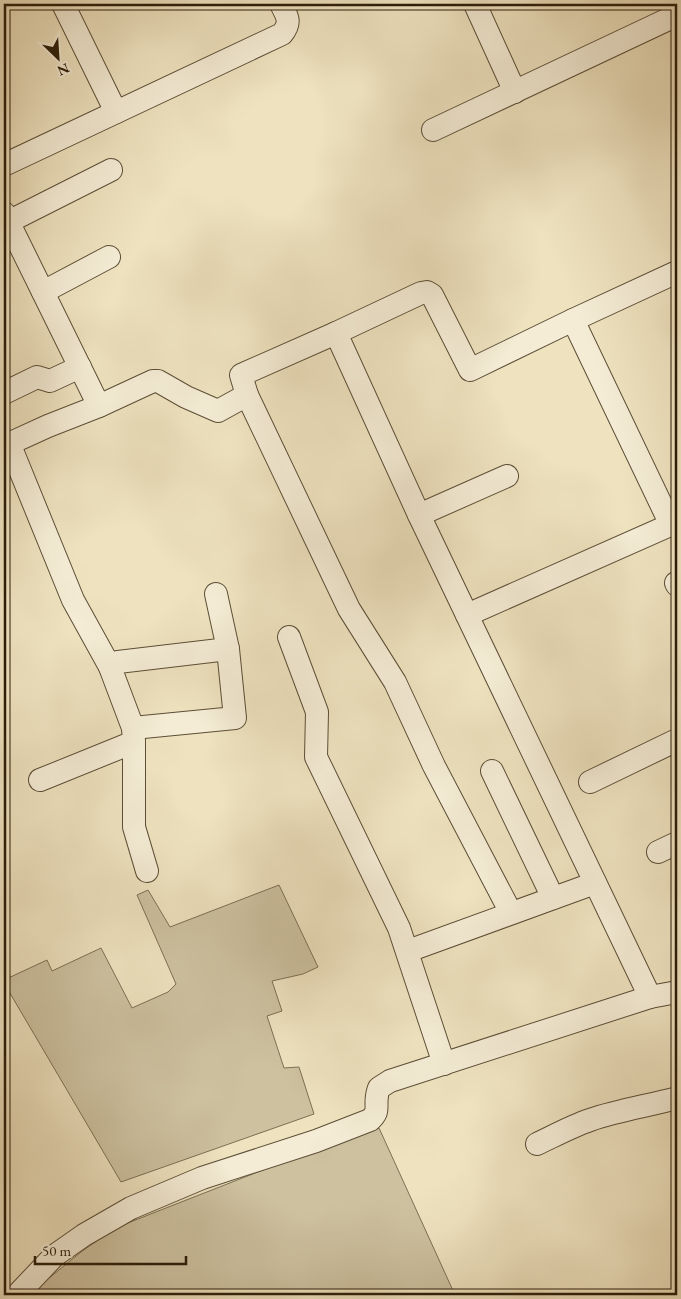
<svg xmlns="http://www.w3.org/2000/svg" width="681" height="1299" font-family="'EB Garamond',serif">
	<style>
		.green { fill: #cdc1a0; stroke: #7c6f54 }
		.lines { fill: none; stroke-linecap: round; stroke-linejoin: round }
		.street-casing { stroke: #5c4e36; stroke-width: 24 }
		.street { stroke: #f4ecd5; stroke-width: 22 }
	</style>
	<rect width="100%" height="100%" fill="#eee2bf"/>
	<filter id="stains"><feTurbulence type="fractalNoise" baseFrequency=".004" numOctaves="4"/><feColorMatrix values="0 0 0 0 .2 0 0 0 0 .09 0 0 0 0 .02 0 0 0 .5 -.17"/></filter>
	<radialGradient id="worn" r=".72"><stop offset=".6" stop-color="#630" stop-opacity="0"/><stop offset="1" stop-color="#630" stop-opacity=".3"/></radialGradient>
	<!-- green -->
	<g class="green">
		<path d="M 279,885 L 318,967 L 303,974 L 272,981 L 282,1011 L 267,1016 L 284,1068 L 299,1067 L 314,1114 L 121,1182 L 4,983 L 4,980 L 47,960 L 52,971 L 101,948 L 132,1008 L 168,992 L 176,984 L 137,895 L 148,890 L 170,927 Z"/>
		<path d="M 379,1128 L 455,1295 L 30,1295 L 32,1292 L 81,1252 L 115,1228 L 296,1157 L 321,1149 Z"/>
	</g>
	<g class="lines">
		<!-- street casing -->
		<g class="street-casing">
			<g id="street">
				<path d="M 63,4 L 116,112"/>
				<path d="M 475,4 L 515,92"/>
				<path d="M 433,130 L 677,15"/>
				<path d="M 4,165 L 282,34 C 292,22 287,16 281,4"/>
				<path d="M 4,213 L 99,406"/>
				<path d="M 8,222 L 111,170"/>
				<path d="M 43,292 L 109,257"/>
				<path d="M 573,320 L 671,525"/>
				<path d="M 336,333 L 419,515 L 650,997"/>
				<path d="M 4,393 L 37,377 L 50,381 L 80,367"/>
				<path d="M 247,395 L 349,609 L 395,682 L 434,766 L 511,913"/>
				<path d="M 9,443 L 73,600 L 110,667 L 133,728 L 134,742 L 40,780"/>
				<path d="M 4,446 L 48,426 L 99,406 L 153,381 L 158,381 L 186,397 L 218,411 L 247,395 L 241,375 L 336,333 L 421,293 L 427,292 L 432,295 L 470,370 L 573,320 L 677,272"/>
				<path d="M 419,515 L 507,476"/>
				<path d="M 676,583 L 677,585"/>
				<path d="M 467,615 L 677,522"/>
				<path d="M 289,637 L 317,712 L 316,757 L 399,928 L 444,1064"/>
				<path d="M 110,667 L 118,662 L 228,649"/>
				<path d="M 133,728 L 235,718 L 228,649 L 216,594"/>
				<path d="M 134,742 L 134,827 L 147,871"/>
				<path d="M 492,771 L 553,898"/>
				<path d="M 590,782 L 677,740"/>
				<path d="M 658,852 L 677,843"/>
				<path d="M 408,951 L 595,883"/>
				<path d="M 537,1144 C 554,1136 572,1126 590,1120 C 619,1110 648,1106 677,1098"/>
				<path d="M 17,1295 L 54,1256 L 84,1235 L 131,1208 L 202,1178 L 316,1141 L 370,1120 C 380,1111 375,1108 377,1096 C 377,1094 378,1091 379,1088 L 390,1081 L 650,997 L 677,992"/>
			</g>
		</g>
		<!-- street -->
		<use href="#street" class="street"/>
	</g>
	<!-- margin -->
	<rect width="681" height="1299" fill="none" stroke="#eee2bf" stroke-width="20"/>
	<rect x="5" y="5" width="671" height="1289" fill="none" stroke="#2c1d08" stroke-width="2.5"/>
	<rect x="10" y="10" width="661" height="1279" fill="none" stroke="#2c1d08"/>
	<!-- north arrow -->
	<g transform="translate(58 58) rotate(155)" stroke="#f4ecd5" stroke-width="4" paint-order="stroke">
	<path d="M0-4L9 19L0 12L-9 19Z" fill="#2c1d08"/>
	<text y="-8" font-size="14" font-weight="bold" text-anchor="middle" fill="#2c1d08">N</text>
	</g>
	<!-- scale -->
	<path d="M35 1256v8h151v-8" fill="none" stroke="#2c1d08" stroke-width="2.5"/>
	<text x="42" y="1256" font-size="15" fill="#2c1d08" stroke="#f4ecd5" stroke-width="4" paint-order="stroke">50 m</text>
	<rect width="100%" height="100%" filter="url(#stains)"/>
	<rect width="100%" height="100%" fill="url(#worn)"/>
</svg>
